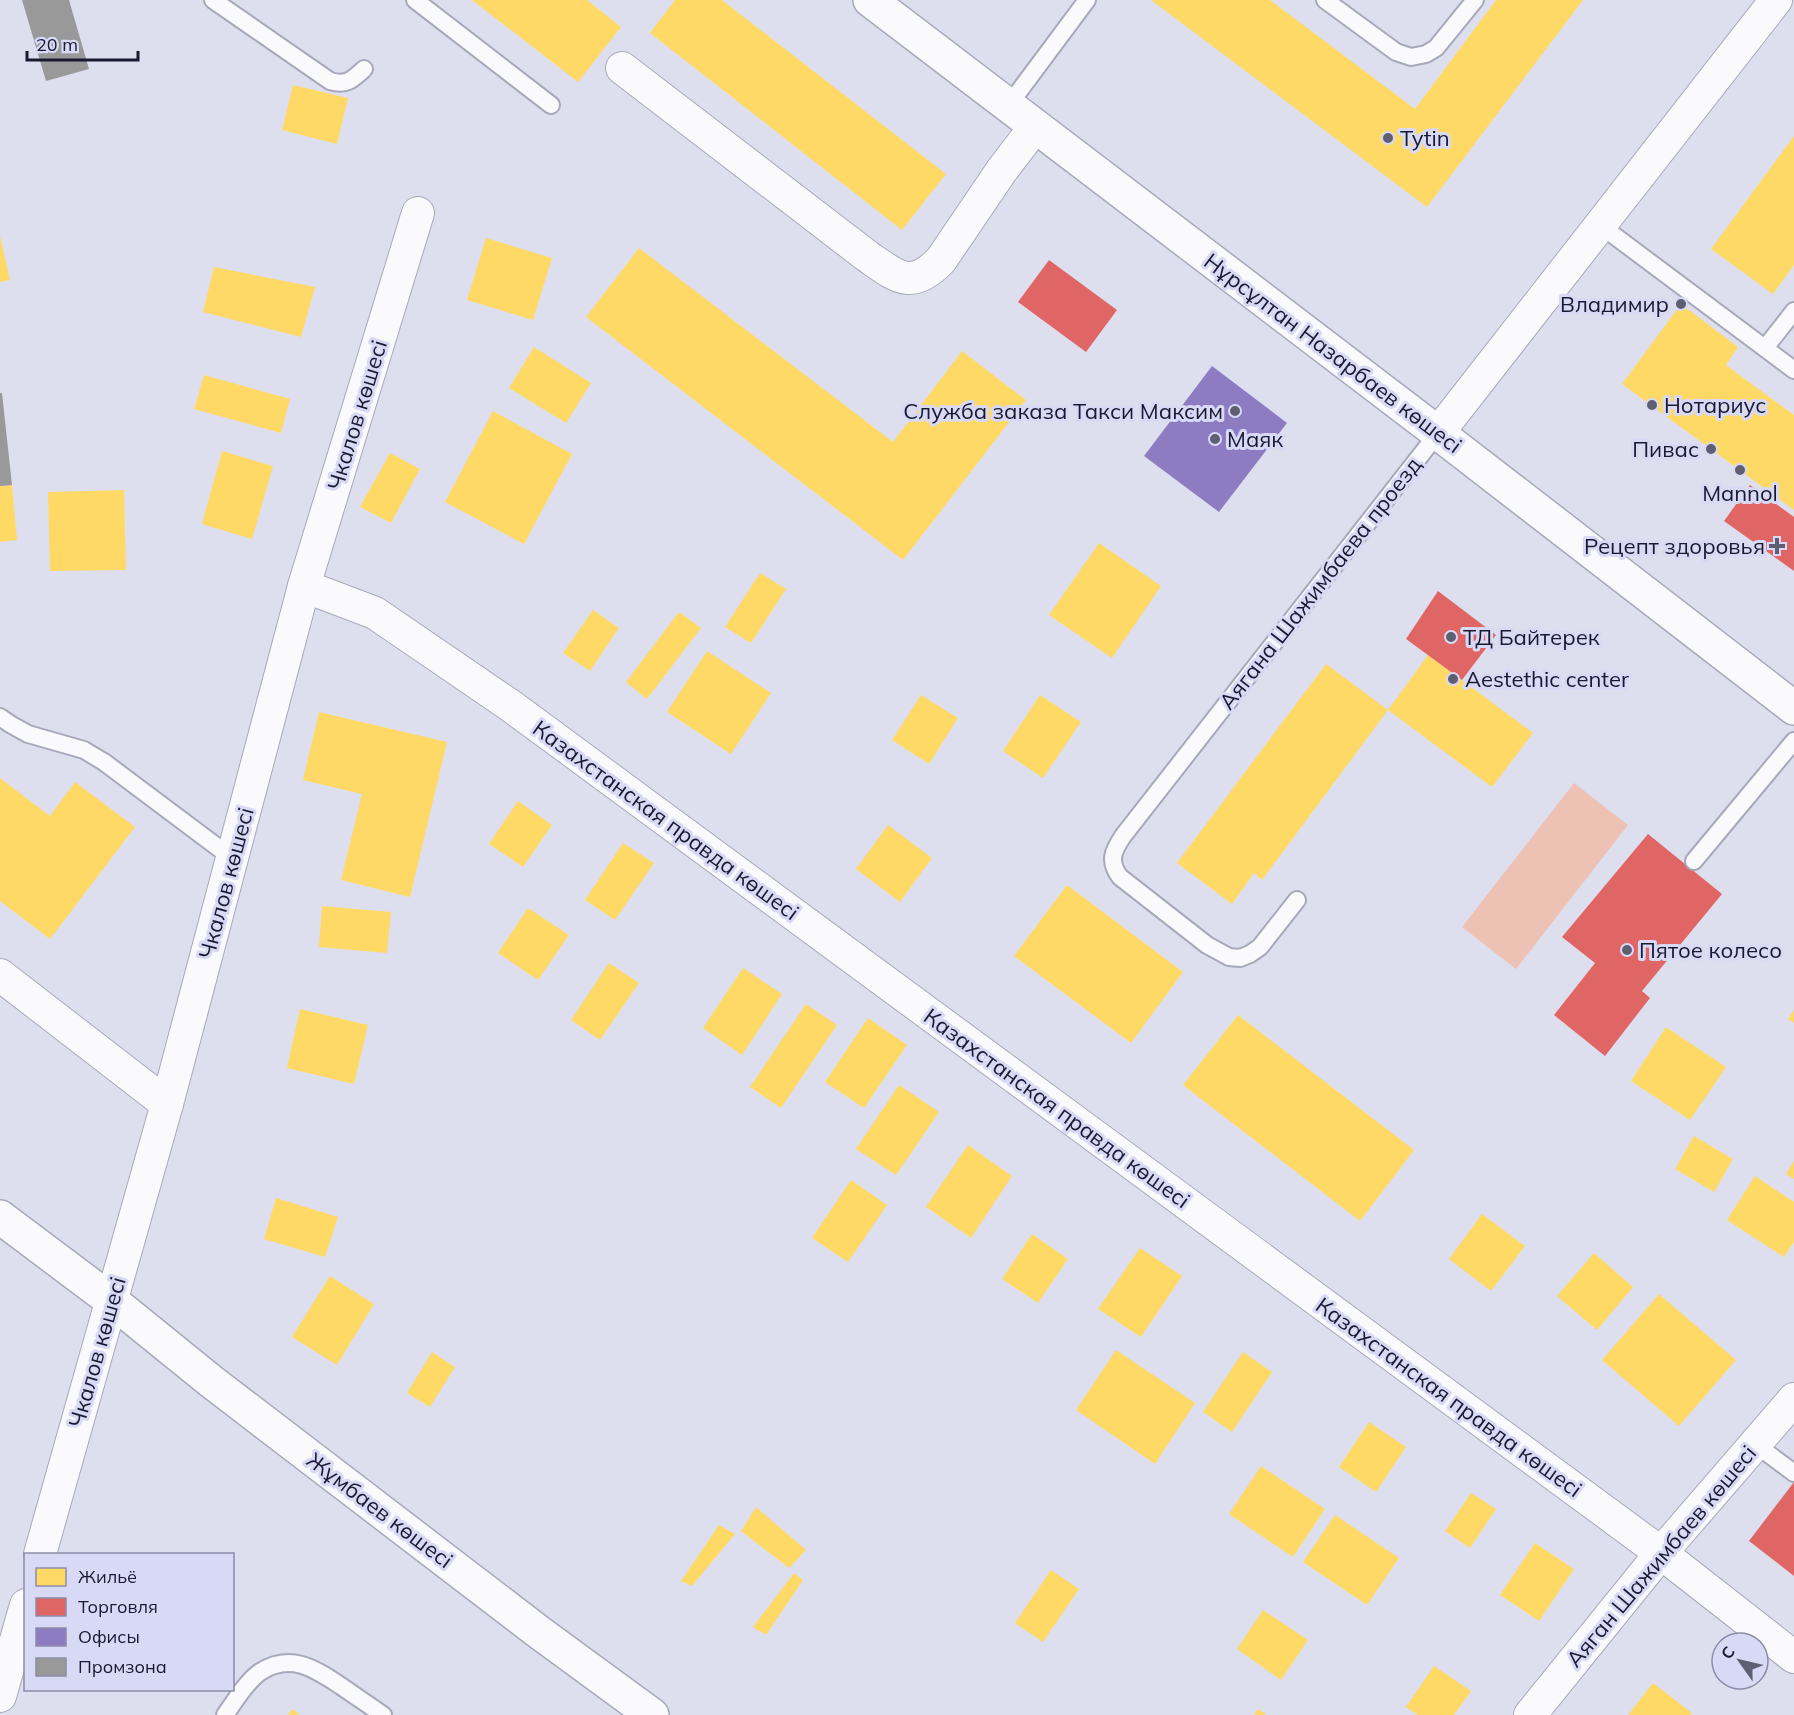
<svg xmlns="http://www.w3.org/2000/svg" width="1794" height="1715" font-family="Mulish,sans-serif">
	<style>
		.green { fill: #edc1b4 }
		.homes { fill: #ffd966 }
		.shops { fill: #e06666 }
		.offices { fill: #8e7cc3 }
		.industry { fill: #999 }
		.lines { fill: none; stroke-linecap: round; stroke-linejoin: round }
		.lane-casing { stroke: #a8a8bb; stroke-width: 20 }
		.street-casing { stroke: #a8a8bb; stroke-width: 34 }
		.secondary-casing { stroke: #a8a8bb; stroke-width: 36 }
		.lane { stroke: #fafafc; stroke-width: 16 }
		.street { stroke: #fafafc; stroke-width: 32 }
		.secondary { stroke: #fafafc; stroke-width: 33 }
		.poi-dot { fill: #5f5e73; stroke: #d8d9f4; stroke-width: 2 }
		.labels { text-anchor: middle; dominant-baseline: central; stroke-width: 6; stroke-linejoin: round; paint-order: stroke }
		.poi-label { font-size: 22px; fill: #1a1931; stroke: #d8d9f4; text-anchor: start }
		.street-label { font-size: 22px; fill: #1a1931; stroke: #d8d9f4 }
	</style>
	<rect width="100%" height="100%" fill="#dedfee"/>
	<!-- green -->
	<path class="green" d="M 1574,783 L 1628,825 L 1516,969 L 1462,927 Z"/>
	<!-- homes -->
	<g class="homes">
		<path d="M 472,0 L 587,0 L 621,27 L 578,82 Z"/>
		<path d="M 675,0 L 722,0 L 946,174 L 902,230 L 650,33 Z"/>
		<path d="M 1151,0 L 1270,0 L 1415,109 L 1496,0 L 1583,0 L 1427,207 Z"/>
		<path d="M 293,85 L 348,98 L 337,144 L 282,130 Z"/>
		<path d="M 1794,136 L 1794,265 L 1773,294 L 1711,249 Z"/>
		<path d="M 0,236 L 10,280 L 0,282 Z"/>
		<path d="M 486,238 L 552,258 L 533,320 L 467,300 Z"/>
		<path d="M 639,248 L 893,442 L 962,351 L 1026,400 L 903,560 L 586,317 Z"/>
		<path d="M 214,267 L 315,287 L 301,337 L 203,312 Z"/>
		<path d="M 1681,304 L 1738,347 L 1726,365 L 1794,415 L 1794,510 L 1622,384 Z"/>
		<path d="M 534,347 L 591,383 L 566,423 L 509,388 Z"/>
		<path d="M 204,375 L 290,399 L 281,433 L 194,409 Z"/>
		<path d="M 493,411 L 572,454 L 524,544 L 445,502 Z"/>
		<path d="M 222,451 L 273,466 L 252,539 L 202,524 Z"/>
		<path d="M 390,453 L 420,469 L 391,523 L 360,507 Z"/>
		<path d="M 12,485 L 17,540 L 0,542 L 0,486 Z"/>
		<path d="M 124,490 L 126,570 L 50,571 L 48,492 Z"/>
		<path d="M 1099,543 L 1161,586 L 1112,658 L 1049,615 Z"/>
		<path d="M 760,573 L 786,589 L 751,643 L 725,627 Z"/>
		<path d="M 593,610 L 619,628 L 590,671 L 563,653 Z"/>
		<path d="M 679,612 L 701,628 L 647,699 L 626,682 Z"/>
		<path d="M 707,651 L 771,693 L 731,754 L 667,712 Z"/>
		<path d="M 1428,655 L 1533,733 L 1492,787 L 1388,710 L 1262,880 L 1254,873 L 1232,904 L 1177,863 L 1326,664 L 1388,710 Z"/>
		<path d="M 921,695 L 958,718 L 929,764 L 892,740 Z"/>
		<path d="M 1040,695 L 1081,722 L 1043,778 L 1003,751 Z"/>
		<path d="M 319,712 L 447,742 L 410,897 L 341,880 L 362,794 L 303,780 Z"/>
		<path d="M 0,778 L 50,816 L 75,782 L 135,827 L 50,939 L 0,901 Z"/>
		<path d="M 518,801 L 552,825 L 523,867 L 489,844 Z"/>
		<path d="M 888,825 L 932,858 L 900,902 L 856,869 Z"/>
		<path d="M 623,843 L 654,863 L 615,920 L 585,900 Z"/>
		<path d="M 1067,885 L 1183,972 L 1131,1043 L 1014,956 Z"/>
		<path d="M 322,906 L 391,912 L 387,953 L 319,947 Z"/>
		<path d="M 528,908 L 569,935 L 538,980 L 498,953 Z"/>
		<path d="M 609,963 L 639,983 L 600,1040 L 571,1020 Z"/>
		<path d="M 743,968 L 782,994 L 742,1055 L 703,1028 Z"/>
		<path d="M 806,1004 L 837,1025 L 781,1108 L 750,1087 Z"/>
		<path d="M 300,1009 L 368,1025 L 354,1084 L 287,1068 Z"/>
		<path d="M 1794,1010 L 1794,1023 L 1788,1019 Z"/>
		<path d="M 1238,1015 L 1414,1150 L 1360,1221 L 1183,1085 Z"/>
		<path d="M 868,1018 L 907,1045 L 864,1108 L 825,1082 Z"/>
		<path d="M 1666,1027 L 1726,1067 L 1690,1120 L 1631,1081 Z"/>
		<path d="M 899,1085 L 939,1112 L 896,1175 L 856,1149 Z"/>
		<path d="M 1694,1136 L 1733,1159 L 1714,1192 L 1675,1169 Z"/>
		<path d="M 968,1145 L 1012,1176 L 971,1238 L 926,1207 Z"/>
		<path d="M 1794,1161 L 1794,1179 L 1786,1174 Z"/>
		<path d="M 1755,1176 L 1794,1202 L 1794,1242 L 1784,1257 L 1727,1220 Z"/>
		<path d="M 851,1180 L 887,1205 L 848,1262 L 812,1238 Z"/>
		<path d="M 276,1198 L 338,1217 L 325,1257 L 264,1239 Z"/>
		<path d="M 1482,1214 L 1525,1246 L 1491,1291 L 1449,1259 Z"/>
		<path d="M 1032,1234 L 1068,1259 L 1038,1303 L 1002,1279 Z"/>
		<path d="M 1140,1248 L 1182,1276 L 1141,1337 L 1098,1309 Z"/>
		<path d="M 1594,1253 L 1633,1287 L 1597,1330 L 1557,1296 Z"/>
		<path d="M 330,1276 L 374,1304 L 337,1365 L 292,1337 Z"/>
		<path d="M 1659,1294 L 1736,1360 L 1679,1426 L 1602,1360 Z"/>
		<path d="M 1116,1350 L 1195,1403 L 1155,1464 L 1076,1410 Z"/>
		<path d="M 432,1352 L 455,1367 L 430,1407 L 407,1393 Z"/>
		<path d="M 1243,1352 L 1272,1372 L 1232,1432 L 1203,1412 Z"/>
		<path d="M 1369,1422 L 1406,1447 L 1376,1492 L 1339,1467 Z"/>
		<path d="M 1261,1466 L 1325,1509 L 1293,1557 L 1229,1514 Z"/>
		<path d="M 1471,1493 L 1496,1509 L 1470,1548 L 1445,1531 Z"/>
		<path d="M 756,1507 L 806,1550 L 789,1568 L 741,1531 Z"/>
		<path d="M 1335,1515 L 1399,1558 L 1367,1605 L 1303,1562 Z"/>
		<path d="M 719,1525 L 735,1534 L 692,1586 L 681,1581 Z"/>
		<path d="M 1535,1543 L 1574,1569 L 1539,1621 L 1500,1595 Z"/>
		<path d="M 1051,1570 L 1079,1589 L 1043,1642 L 1015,1623 Z"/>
		<path d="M 794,1573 L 803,1580 L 766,1635 L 753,1627 Z"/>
		<path d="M 1263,1610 L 1308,1640 L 1281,1680 L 1237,1649 Z"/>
		<path d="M 1434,1666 L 1471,1691 L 1454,1715 L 1418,1715 L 1406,1707 Z"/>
		<path d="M 1653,1683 L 1692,1713 L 1690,1715 L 1628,1715 Z"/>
		<path d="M 292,1709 L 300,1715 L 288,1715 Z"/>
		<path d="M 1258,1709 L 1267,1715 L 1254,1715 Z"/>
	</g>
	<!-- shops -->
	<g class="shops">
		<path d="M 1049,260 L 1117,310 L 1086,352 L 1018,302 Z"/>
		<path d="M 1750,485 L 1794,517 L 1794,571 L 1724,521 Z"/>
		<path d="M 1438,591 L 1496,635 L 1462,680 L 1406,639 Z"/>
		<path d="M 1648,834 L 1722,894 L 1642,991 L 1650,998 L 1605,1056 L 1554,1015 L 1595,963 L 1562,937 Z"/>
		<path d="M 1794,1482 L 1794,1576 L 1749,1541 Z"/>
	</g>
	<!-- offices -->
	<path class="offices" d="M 1212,366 L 1287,423 L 1219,512 L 1144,456 Z"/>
	<!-- industry -->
	<g class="industry">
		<path d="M 22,0 L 69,0 L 89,69 L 46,81 Z"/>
		<path d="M 0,393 L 2,393 L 12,485 L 0,486 Z"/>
	</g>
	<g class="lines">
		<!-- lane casing -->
		<g class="lane-casing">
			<g id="lane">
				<path d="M 213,0 L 330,81 C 346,86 352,80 364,69"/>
				<path d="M 415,0 L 551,105"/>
				<path d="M 1325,0 L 1396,52 L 1411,57 L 1426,54 L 1436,48 L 1475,0"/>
				<path d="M 1008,106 L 1087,0"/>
				<path d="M 1600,225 L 1794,370"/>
				<path d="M 1765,348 L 1794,311"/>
				<path d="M 0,717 L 10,724 L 28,734 L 84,750 L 104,762 L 232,858"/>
				<path d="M 1694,861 L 1794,741"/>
				<path d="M 1297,900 L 1260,947 L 1250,954 L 1240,958 L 1229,957 L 1207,945 L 1120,877 C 1108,861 1113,851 1123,836 L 1438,433"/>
				<path d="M 1755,1444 L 1794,1473"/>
				<path d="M 225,1715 C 235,1701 246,1682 260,1672 C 291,1652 315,1669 341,1686 C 355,1696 369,1705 383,1715"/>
			</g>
		</g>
		<!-- street casing -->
		<g class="street-casing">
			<g id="street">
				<path d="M 622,68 L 867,256 C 897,277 911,291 941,260 L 1002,170 L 1035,127"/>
				<path d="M 1438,433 L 1776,0"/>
				<path d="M 304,586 L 375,613 L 511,706 L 1661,1553 L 1794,1657"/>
				<path d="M 0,975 L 167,1104"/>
				<path d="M 40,1554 L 167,1104 L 304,586 L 418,213"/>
				<path d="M 0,1696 L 26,1605"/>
				<path d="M 1530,1715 L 1661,1553 L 1794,1399"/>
			</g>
		</g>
		<!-- secondary casing -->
		<g class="secondary-casing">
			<g id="secondary">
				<path d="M 870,0 L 1438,433 L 1794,708"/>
				<path d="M 0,1217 L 112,1301 L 212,1382 L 540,1633 L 652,1715"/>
			</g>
		</g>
		<!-- lane -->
		<use href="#lane" class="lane"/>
		<!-- street -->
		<use href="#street" class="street"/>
		<!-- secondary -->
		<use href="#secondary" class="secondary"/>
	</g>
	<!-- markers -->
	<g class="poi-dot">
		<circle cx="1388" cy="138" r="6"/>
		<circle cx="1681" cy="304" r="6"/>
		<circle cx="1652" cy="405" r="6"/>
		<circle cx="1235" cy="411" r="6"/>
		<circle cx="1215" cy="439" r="6"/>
		<circle cx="1711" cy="449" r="6"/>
		<circle cx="1740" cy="470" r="6"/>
		<path d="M1774 537h6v6h6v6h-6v6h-6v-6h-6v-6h6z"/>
		<circle cx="1451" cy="637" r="6"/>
		<circle cx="1453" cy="679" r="6"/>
		<circle cx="1627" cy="950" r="6"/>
	</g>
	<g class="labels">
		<!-- poi labels -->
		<g class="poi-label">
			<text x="1400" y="138">Tytin</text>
			<text x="1669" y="304" text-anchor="end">Владимир</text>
			<text x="1664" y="405">Нотариус</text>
			<text x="1223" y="411" text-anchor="end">Служба заказа Такси Максим</text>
			<text x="1227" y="439">Маяк</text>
			<text x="1699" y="449" text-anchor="end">Пивас</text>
			<text x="1740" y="493" text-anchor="middle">Mannol</text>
			<text x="1765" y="546" text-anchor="end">Рецепт здоровья</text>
			<text x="1463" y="637">ТД Байтерек</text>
			<text x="1465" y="679">Aestethic center</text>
			<text x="1639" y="950">Пятое колесо</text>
		</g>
		<!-- street labels -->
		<g class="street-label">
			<text transform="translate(1333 353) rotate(37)">Нұрсұлтан Назарбаев көшесі</text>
			<text transform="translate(357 415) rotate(-73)">Чкалов көшесі</text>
			<text transform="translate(1320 583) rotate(-52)">Аягана Шажимбаева проезд</text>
			<text transform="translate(666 820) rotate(36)">Казахстанская правда көшесі</text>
			<text transform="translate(226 883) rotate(-75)">Чкалов көшесі</text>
			<text transform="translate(1057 1108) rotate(36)">Казахстанская правда көшесі</text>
			<text transform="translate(97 1352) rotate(-74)">Чкалов көшесі</text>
			<text transform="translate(1449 1397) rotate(36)">Казахстанская правда көшесі</text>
			<text transform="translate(380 1510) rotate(37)">Жұмбаев көшесі</text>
			<text transform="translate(1661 1556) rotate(-50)">Аяган Шажимбаев көшесі</text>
		</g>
	</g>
	<!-- legend -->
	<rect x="24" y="1553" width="210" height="138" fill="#d8d9f4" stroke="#8c8ca6" stroke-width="1.5"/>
	<rect x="36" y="1568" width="30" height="18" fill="#ffd966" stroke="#8c8ca6" stroke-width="1.5"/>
	<text x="78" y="1583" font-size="18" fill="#1a1931">Жильё</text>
	<rect x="36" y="1598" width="30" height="18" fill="#e06666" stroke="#8c8ca6" stroke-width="1.5"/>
	<text x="78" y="1613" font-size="18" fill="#1a1931">Торговля</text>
	<rect x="36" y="1628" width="30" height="18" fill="#8e7cc3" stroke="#8c8ca6" stroke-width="1.5"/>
	<text x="78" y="1643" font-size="18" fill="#1a1931">Офисы</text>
	<rect x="36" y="1658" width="30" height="18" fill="#999999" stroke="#8c8ca6" stroke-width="1.5"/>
	<text x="78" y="1673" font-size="18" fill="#1a1931">Промзона</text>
	<!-- north arrow -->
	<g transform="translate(1740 1661) rotate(304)"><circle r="28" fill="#d8d9f4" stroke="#8c8ca6" stroke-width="1.5"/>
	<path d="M0-4.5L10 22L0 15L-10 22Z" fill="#5f5e73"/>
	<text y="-9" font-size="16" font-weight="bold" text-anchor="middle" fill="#1a1931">С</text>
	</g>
	<!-- scale -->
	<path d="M27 51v9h111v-9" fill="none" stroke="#1a1931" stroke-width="3"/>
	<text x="36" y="51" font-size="18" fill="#1a1931" stroke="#d8d9f4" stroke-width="4.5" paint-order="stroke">20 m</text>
</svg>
